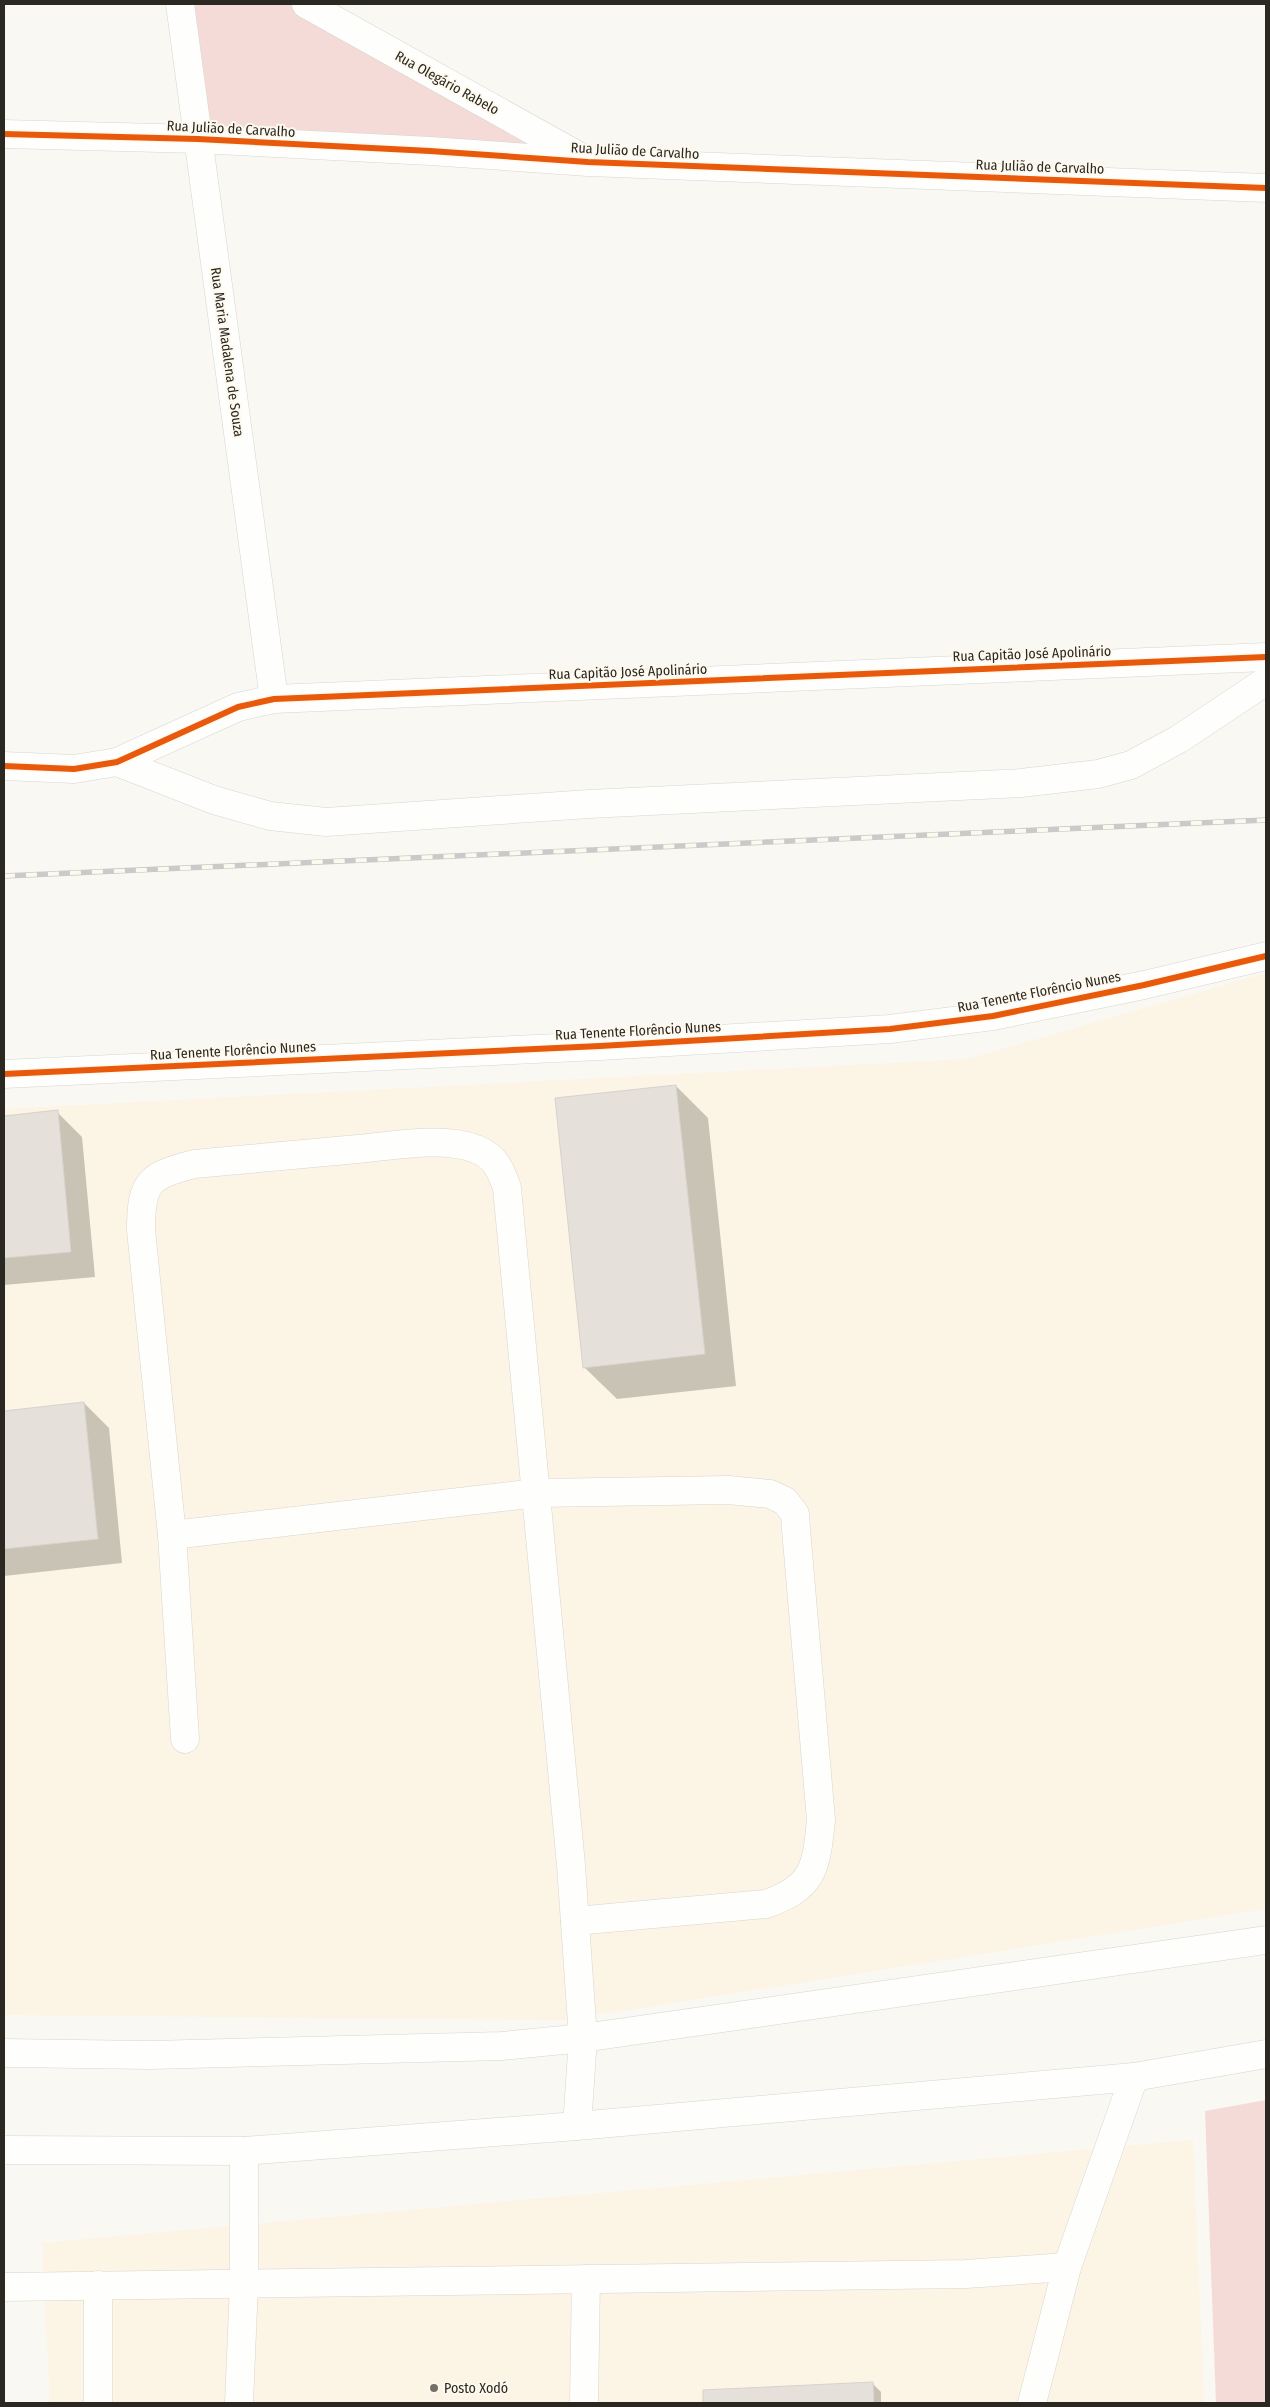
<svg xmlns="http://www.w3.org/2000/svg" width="1270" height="2407" font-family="'Fira Sans Condensed',sans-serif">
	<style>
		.built { fill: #fcf4e4; fill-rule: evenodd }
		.green { fill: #f5dbd8 }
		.shadow { fill: #0003 }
		.building { fill: #e6e0db; stroke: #d6d2cd }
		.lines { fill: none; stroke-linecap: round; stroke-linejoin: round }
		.minor-casing { stroke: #d8d5cf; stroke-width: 29 }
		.major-casing { stroke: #d8d5cf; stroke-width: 29 }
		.minor { stroke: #fefefd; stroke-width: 28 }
		.major { stroke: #fefefd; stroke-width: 28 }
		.rail-casing { stroke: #cacac8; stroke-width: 5.5 }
		.rail { stroke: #fef9ee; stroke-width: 4; stroke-dasharray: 11; stroke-linecap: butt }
		.cycleway-casing { stroke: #fef9ee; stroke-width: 9 }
		.cycleway { stroke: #e8590c; stroke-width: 6 }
		.poi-dot { fill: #73716a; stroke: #fef9ee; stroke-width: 2 }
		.labels { text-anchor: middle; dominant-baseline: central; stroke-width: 4; stroke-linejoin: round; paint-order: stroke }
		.street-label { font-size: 14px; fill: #2b2821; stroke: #fef9ee }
		.poi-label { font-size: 14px; fill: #2b2821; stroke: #fef9ee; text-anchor: start }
	</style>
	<rect width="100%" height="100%" fill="#faf8f2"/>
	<!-- built -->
	<g class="built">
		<path d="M 1266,973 L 1266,1909 L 564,2020 L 4,2015 L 4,1549 L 98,1538 L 84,1402 L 4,1411 L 4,1258 L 71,1252 L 58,1111 L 4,1116 L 4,1109 L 968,1059 ZM 676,1085 L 705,1354 L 583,1367 L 556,1098 Z"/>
		<path d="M 1193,2140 L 1204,2403 L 50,2403 L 42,2243 Z"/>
	</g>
	<!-- green -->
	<g class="green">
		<path d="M 180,4 L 306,4 L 588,162 L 198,139 Z"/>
		<path d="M 1266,2100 L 1266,2403 L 1216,2403 L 1205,2111 Z"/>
	</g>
	<!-- shadow -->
	<g class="shadow">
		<path d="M 676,1086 L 708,1118 L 736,1386 L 617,1399 L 584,1367 Z"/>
		<path d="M 57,1112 L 82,1137 L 95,1277 L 4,1285 L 4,1117 Z"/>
		<path d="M 84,1403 L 109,1428 L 122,1563 L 4,1576 L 4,1412 Z"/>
		<path d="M 872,2383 L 881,2392 L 881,2403 L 705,2403 L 704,2391 Z"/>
	</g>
	<!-- building -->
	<g class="building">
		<path d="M 676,1085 L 705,1354 L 583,1368 L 555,1098 Z"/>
		<path d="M 58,1110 L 71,1252 L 4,1258 L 4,1116 Z"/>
		<path d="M 84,1402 L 98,1539 L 4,1549 L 4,1411 Z"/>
		<path d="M 873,2382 L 874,2403 L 703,2403 L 703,2390 Z"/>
	</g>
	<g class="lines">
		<!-- minor casing -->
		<g class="minor-casing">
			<g id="minor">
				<path d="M 180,4 L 274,699"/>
				<path d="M 306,4 L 582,158"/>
				<path d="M 4,134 L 198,139 L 430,151 L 588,162 L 1266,188"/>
				<path d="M 117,762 L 214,800 L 270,816 L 326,822 L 589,804 L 1021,783 L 1098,774 L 1131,765 L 1179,739 L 1266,681"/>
				<path d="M 4,766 L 74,769 L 117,762 L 238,707 L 274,699 L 1266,657"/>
				<path d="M 4,1074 L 600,1046 L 890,1029 L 993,1016 L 1144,985 L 1266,956"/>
				<path d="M 172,1535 L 537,1493 L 728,1490 L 770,1494 L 785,1501 L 795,1514 L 796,1529 L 821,1820 C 816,1867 815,1887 766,1904 L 575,1921"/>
				<path d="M 185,1739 L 172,1535 L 141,1230 C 141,1181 149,1176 194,1164 C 249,1159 303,1154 358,1149 C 392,1146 443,1136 476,1149 C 495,1156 501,1170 507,1188 L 571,1865 L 583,2038 L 577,2126"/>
				<path d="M 4,2053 L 151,2055 L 502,2046 L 583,2038 L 1266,1940"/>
				<path d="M 4,2287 L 966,2274 L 1067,2267"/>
				<path d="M 98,2403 L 98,2285"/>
				<path d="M 239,2403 L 244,2284 L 244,2151"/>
				<path d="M 584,2403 L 586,2279"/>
				<path d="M 1032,2403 L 1067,2267 L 1134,2077"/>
			</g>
		</g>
		<!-- major casing -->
		<g class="major-casing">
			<path id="major" d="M 4,2150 L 244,2151 L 577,2126 L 1134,2077 L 1266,2054"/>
		</g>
		<!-- minor -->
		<use href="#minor" class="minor"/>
		<!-- major -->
		<use href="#major" class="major"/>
		<!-- rail casing -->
		<g class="rail-casing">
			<path id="rail" d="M 4,876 L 1266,820"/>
		</g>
		<!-- rail -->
		<use href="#rail" class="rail"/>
		<!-- cycleway casing -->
		<g class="cycleway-casing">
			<g id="cycleway">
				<path d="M 4,134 L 198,139 L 430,151 L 588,162 L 1266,188"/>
				<path d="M 4,766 L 74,769 L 117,762 L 238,707 L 274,699 L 1266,657"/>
				<path d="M 4,1074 L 600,1046 L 890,1029 L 993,1016 L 1144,985 L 1266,956"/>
			</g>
		</g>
		<!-- cycleway -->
		<use href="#cycleway" class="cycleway"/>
	</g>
	<!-- markers -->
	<circle class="poi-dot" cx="434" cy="2388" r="5"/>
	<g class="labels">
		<!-- street labels -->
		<g class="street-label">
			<text transform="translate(447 83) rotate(29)">Rua Olegário Rabelo</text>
			<text transform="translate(231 129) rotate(3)">Rua Julião de Carvalho</text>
			<text transform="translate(635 151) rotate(3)">Rua Julião de Carvalho</text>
			<text transform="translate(1040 167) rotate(2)">Rua Julião de Carvalho</text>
			<text transform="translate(227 352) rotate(82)">Rua Maria Madalena de Souza</text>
			<text transform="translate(1032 654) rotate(-2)">Rua Capitão José Apolinário</text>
			<text transform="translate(628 672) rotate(-2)">Rua Capitão José Apolinário</text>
			<text transform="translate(1039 992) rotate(-11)">Rua Tenente Florêncio Nunes</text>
			<text transform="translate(638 1031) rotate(-3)">Rua Tenente Florêncio Nunes</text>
			<text transform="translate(233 1051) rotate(-3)">Rua Tenente Florêncio Nunes</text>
		</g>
		<!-- poi labels -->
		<g class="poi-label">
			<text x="444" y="2388">Posto Xodó</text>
		</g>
	</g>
	<!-- border -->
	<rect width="1270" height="2407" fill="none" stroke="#2b2821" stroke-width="10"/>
</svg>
